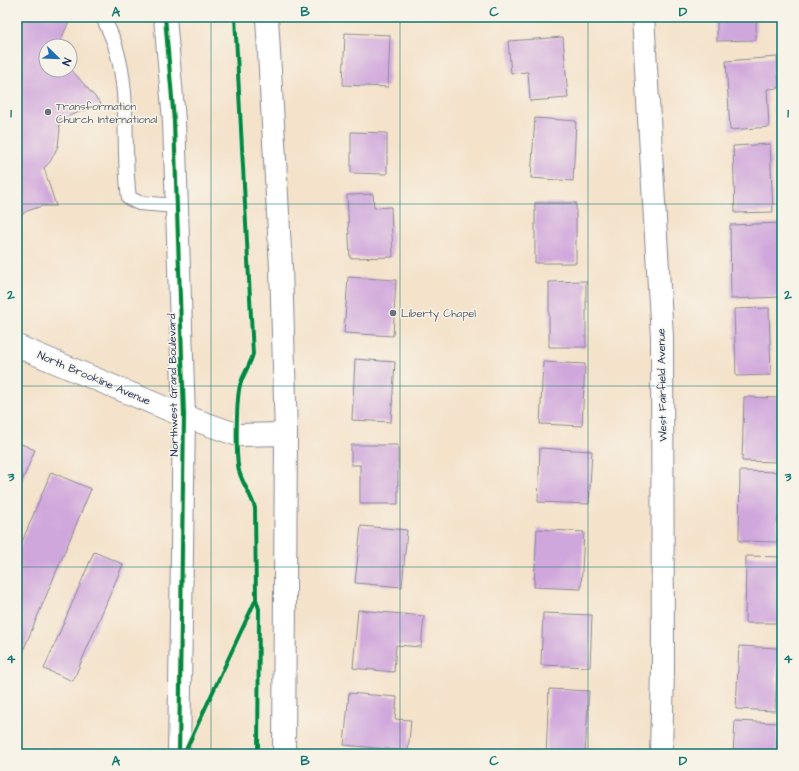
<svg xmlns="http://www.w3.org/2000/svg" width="799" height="771" font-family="'Architects Daughter',sans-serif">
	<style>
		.building { fill: #d0a7dc }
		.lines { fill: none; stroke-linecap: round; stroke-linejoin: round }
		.service-casing { stroke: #888894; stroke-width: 16 }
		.minor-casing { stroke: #888894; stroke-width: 24 }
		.tertiary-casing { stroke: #888894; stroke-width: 24 }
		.service { stroke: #fff; stroke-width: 14 }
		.minor { stroke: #fff; stroke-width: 22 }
		.tertiary { stroke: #fff; stroke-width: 22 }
		.cycleway-casing { stroke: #f7f3e8; stroke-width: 6 }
		.cycleway { stroke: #00873e; stroke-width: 4 }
		.grid { fill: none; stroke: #0f766e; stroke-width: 1; stroke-opacity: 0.55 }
		.worship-dot { fill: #6b7280; stroke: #f7f3e8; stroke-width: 1.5 }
		.labels { text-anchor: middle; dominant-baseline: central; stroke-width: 3; stroke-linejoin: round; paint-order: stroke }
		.worship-label { font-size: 11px; fill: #5b616d; stroke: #f7f3e8; text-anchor: start }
		.street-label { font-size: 11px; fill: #1b2f5e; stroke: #f7f3e8 }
		.neatline { fill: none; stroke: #0f766e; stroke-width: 1.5 }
		.grid-label { font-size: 13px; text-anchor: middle; font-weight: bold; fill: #0f766e }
	</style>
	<rect width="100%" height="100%" fill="#f7f3e8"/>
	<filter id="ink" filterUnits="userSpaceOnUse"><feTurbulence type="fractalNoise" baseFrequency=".025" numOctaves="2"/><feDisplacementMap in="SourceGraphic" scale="8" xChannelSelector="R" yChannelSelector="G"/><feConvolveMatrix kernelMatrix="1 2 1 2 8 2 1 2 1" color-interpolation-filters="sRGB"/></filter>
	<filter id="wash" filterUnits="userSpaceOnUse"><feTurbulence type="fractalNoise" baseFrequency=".012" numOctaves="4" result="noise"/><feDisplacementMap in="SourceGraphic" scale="16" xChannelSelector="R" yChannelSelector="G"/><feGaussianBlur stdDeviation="0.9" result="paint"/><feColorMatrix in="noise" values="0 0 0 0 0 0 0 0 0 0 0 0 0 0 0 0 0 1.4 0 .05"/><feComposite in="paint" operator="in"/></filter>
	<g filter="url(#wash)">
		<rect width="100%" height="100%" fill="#f4e2ca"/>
		<g id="blocks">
			<!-- building -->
			<g class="building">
				<path d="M 17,17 L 71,17 L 58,46 L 46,46 L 46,70 L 70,70 L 70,68 L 101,104 L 58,120 L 60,129 L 58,146 L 50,162 L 44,168 L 56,206 L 42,206 L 27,211 L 17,218 Z"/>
				<path d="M 717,17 L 756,17 L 756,40 L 717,41 Z"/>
				<path d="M 345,33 L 390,35 L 388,87 L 343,85 Z"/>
				<path d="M 563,37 L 568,98 L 530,101 L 528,72 L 511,73 L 508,41 Z"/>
				<path d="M 777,57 L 779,88 L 767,89 L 769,127 L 730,130 L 726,61 Z"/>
				<path d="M 535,118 L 576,121 L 573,181 L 531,178 Z"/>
				<path d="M 351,132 L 387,133 L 387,174 L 351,173 Z"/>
				<path d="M 770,144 L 773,212 L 735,213 L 733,146 Z"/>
				<path d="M 373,194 L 374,208 L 391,207 L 393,257 L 350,258 L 347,195 Z"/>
				<rect x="535" y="203" width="41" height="60"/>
				<path d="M 782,223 L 782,297 L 731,299 L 730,225 Z"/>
				<path d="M 348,277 L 396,280 L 393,336 L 344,333 Z"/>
				<path d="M 586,281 L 586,347 L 549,347 L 549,282 Z"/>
				<path d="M 769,308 L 771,375 L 736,376 L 734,309 Z"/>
				<path d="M 355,359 L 395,362 L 391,422 L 352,420 Z"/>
				<path d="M 543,362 L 585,364 L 582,426 L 540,424 Z"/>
				<path d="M 744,397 L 780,398 L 779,462 L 742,461 Z"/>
				<path d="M 17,442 L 35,450 L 17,493 Z"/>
				<path d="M 351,445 L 398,445 L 398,504 L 360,504 L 360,465 L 351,465 Z"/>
				<path d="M 540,448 L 592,451 L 589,504 L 538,502 Z"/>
				<path d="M 740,471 L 782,472 L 782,516 L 778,516 L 777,542 L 739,541 Z"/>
				<path d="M 51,472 L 91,489 L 17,665 L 17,554 Z"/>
				<path d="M 361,526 L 407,530 L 402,587 L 355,583 Z"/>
				<path d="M 537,529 L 584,532 L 581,589 L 534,587 Z"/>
				<path d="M 94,552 L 123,564 L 73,681 L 44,669 Z"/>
				<path d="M 746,556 L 782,557 L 781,623 L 745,623 Z"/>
				<path d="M 358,610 L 424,616 L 421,647 L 396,645 L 394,672 L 353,668 Z"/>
				<path d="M 543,613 L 592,615 L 590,667 L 541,665 Z"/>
				<path d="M 739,646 L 778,648 L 775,711 L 736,709 Z"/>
				<path d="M 549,689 L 589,691 L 585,754 L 546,754 Z"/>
				<path d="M 349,693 L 397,697 L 395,719 L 411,720 L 408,751 L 344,745 Z"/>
				<path d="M 735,721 L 778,723 L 776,754 L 733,754 Z"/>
			</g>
		</g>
	</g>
	<g filter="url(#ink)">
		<use href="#blocks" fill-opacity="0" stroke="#888894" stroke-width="1"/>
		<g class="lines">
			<!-- service casing -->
			<g class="service-casing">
				<path id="service" d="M 103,17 C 107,26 112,36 115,45 C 131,94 122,148 129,198 L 139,203 L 176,206"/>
			</g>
			<!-- minor casing -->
			<g class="minor-casing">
				<g id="minor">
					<path d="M 643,17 L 662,337 L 663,669 L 661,754"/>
					<path d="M 17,346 L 184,416 L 238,435 L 286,434"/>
				</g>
			</g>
			<!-- tertiary casing -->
			<g class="tertiary-casing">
				<g id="tertiary">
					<path d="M 165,17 L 174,121 L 184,416 L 179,754"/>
					<path d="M 267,17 L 281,267 L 286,434 L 284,754"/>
				</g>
			</g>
			<!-- service -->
			<use href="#service" class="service"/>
			<!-- minor -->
			<use href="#minor" class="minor"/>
			<!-- tertiary -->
			<use href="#tertiary" class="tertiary"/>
			<!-- cycleway casing -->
			<g class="cycleway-casing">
				<g id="cycleway">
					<path d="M 165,17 L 174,121 L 184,416 L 179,754"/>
					<path d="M 235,17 L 253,354 C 250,365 245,371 241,382 C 236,394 235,462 240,474 C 244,486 251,495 255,508 L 256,599 L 259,609 L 258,754"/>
					<path d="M 184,754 L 256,599"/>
				</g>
			</g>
			<!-- cycleway -->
			<use href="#cycleway" class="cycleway"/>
		</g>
	</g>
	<!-- grid -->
	<path class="grid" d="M 211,17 L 211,754M 400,17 L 400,754M 588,17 L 588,754M 17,204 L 782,204M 17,386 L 782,386M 17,567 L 782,567"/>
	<!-- markers -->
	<g class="worship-dot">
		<circle cx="48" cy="112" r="4"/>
		<circle cx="393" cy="313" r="4"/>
	</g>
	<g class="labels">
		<!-- worship labels -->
		<g class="worship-label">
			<text x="56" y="106">Transformation<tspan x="56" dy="13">Church International</tspan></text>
			<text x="401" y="313">Liberty Chapel</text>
		</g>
		<!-- street labels -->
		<g class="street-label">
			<text transform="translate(94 378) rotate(23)">North Brookline Avenue</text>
			<text transform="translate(173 385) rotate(-91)">Northwest Grand Boulevard</text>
			<text transform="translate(662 385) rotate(-91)">West Fairfield Avenue</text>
		</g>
	</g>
	<!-- margin -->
	<rect width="799" height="771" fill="none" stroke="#f7f3e8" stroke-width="44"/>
	<!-- north arrow -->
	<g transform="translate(58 58) rotate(113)"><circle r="19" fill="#f7f3e8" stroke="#9fa5b1"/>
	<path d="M0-3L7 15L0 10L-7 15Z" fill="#1f6fb2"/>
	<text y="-6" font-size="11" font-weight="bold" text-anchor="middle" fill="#1b2f5e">N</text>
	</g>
	<rect x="22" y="22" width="755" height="727" class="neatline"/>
	<g class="grid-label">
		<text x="116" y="16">A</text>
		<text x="305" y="16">B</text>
		<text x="494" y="16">C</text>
		<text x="683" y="16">D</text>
		<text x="11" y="117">1</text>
		<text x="788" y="117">1</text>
		<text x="11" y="299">2</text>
		<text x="788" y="299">2</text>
		<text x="11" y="481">3</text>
		<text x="788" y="481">3</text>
		<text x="11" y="663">4</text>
		<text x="788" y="663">4</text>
		<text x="116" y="765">A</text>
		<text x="305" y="765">B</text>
		<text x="494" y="765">C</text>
		<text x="683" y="765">D</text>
	</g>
</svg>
